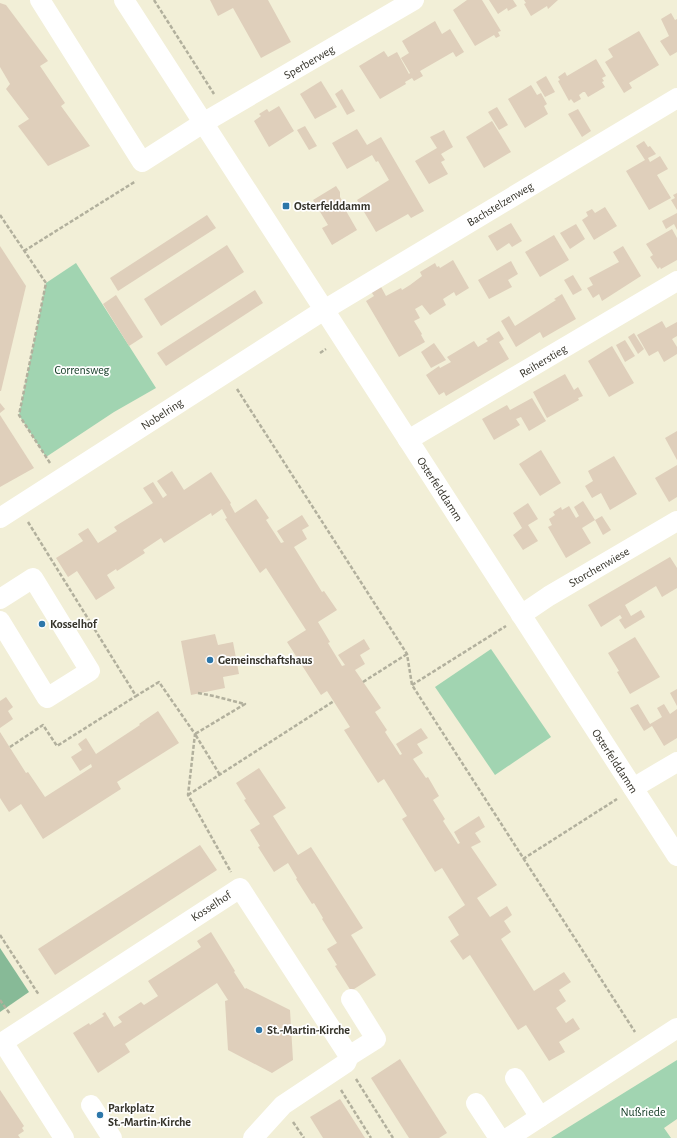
<svg xmlns="http://www.w3.org/2000/svg" width="677" height="1138" font-family="'Alegreya Sans',sans-serif">
	<style>
		.green { fill: #a1d4b1 }
		.forest { fill: #87ba97 }
		.building { fill: #dfcfbb }
		.lines { fill: none; stroke-linecap: round; stroke-linejoin: round }
		.path { stroke: #b2b09d; stroke-width: 2.5; stroke-dasharray: 4 2; stroke-linecap: butt }
		.minor { stroke: #fff; stroke-width: 20 }
		.poi-dot { fill: #2d77aa; stroke: #fff; stroke-width: 1.5 }
		.labels { text-anchor: middle; dominant-baseline: central; stroke-width: 3.5; stroke-linejoin: round; paint-order: stroke }
		.street-label { font-size: 12px; fill: #36342b; stroke: #fff }
		.poi-label { font-size: 12px; font-weight: bold; fill: #36342b; stroke: #fff; text-anchor: start }
		.park-label { font-size: 12px; fill: #0e3720; stroke: #fff }
	</style>
	<rect width="100%" height="100%" fill="#f2efd7"/>
	<!-- green -->
	<g class="green">
		<path d="M 76,263 L 156,388 L 114,412 L 46,457 L 19,415 L 46,283 Z"/>
		<path d="M 491,649 L 551,737 L 495,775 L 435,687 Z"/>
		<path d="M 677,1060 L 677,1119 L 664,1128 L 671,1138 L 551,1138 Z"/>
	</g>
	<!-- forest -->
	<path class="forest" d="M 0,948 L 29,992 L 0,1012 Z"/>
	<!-- building -->
	<g class="building">
		<path d="M 210,0 L 268,0 L 291,42 L 261,58 L 233,8 L 218,16 Z"/>
		<path d="M 467,0 L 482,0 L 501,31 L 498,32 L 500,36 L 496,38 L 494,35 L 475,46 L 453,10 Z"/>
		<path d="M 489,0 L 513,0 L 517,6 L 508,11 L 507,8 L 498,14 Z"/>
		<path d="M 524,0 L 558,0 L 548,9 L 547,6 L 531,16 L 524,4 L 526,3 Z"/>
		<path d="M 0,3 L 6,5 L 48,61 L 40,66 L 65,103 L 61,106 L 90,146 L 48,166 L 18,126 L 29,119 L 6,89 L 10,84 L 0,67 Z"/>
		<path d="M 671,13 L 675,20 L 677,19 L 677,52 L 670,56 L 660,41 L 669,36 L 661,19 Z"/>
		<path d="M 435,21 L 442,34 L 450,29 L 464,52 L 456,57 L 453,52 L 420,71 L 423,76 L 414,81 L 412,78 L 405,82 L 406,84 L 380,99 L 359,66 L 384,51 L 388,57 L 397,52 L 409,74 L 410,73 L 401,58 L 409,53 L 402,41 Z"/>
		<path d="M 639,31 L 659,65 L 629,83 L 632,88 L 624,93 L 605,62 L 613,57 L 608,49 Z"/>
		<path d="M 596,59 L 606,76 L 602,78 L 604,81 L 602,82 L 605,87 L 588,97 L 585,92 L 583,92 L 579,95 L 581,99 L 574,103 L 571,99 L 569,101 L 558,81 L 560,80 L 558,77 L 565,72 L 567,76 Z"/>
		<path d="M 546,76 L 555,92 L 545,97 L 536,82 Z"/>
		<path d="M 321,81 L 337,107 L 315,119 L 300,94 Z"/>
		<path d="M 531,85 L 537,95 L 541,93 L 547,104 L 544,106 L 548,114 L 525,128 L 508,99 Z"/>
		<path d="M 342,89 L 355,111 L 347,115 L 335,94 Z"/>
		<path d="M 279,106 L 294,131 L 269,147 L 254,121 L 261,116 L 259,114 L 267,109 L 269,112 Z"/>
		<path d="M 497,107 L 508,125 L 499,130 L 488,112 Z"/>
		<path d="M 578,109 L 591,131 L 582,137 L 568,114 Z"/>
		<path d="M 492,121 L 511,152 L 484,168 L 466,137 Z"/>
		<path d="M 305,126 L 317,146 L 309,150 L 297,130 Z"/>
		<path d="M 357,129 L 367,145 L 381,137 L 424,211 L 411,218 L 408,214 L 376,232 L 357,200 L 389,180 L 378,161 L 376,162 L 372,155 L 347,169 L 332,143 Z"/>
		<path d="M 444,130 L 453,147 L 441,154 L 445,160 L 441,162 L 448,174 L 429,184 L 415,161 L 437,148 L 430,137 Z"/>
		<path d="M 644,141 L 648,147 L 650,146 L 656,154 L 648,158 L 650,162 L 660,156 L 668,169 L 657,175 L 671,198 L 649,210 L 626,171 L 645,160 L 636,146 Z"/>
		<path d="M 336,186 L 340,192 L 340,197 L 346,208 L 345,209 L 357,230 L 332,245 L 322,228 L 328,225 L 313,200 Z"/>
		<path d="M 677,193 L 677,210 L 671,200 L 675,198 L 673,195 Z"/>
		<path d="M 605,207 L 617,226 L 594,240 L 582,220 L 588,216 L 586,212 L 592,209 L 595,213 Z"/>
		<path d="M 677,213 L 677,230 L 674,224 L 666,229 L 662,221 Z"/>
		<path d="M 207,215 L 216,228 L 118,291 L 110,278 Z"/>
		<path d="M 511,223 L 522,241 L 512,247 L 509,243 L 497,251 L 488,236 Z"/>
		<path d="M 576,224 L 585,239 L 570,249 L 560,233 Z"/>
		<path d="M 672,229 L 677,238 L 677,260 L 661,269 L 660,267 L 658,269 L 650,257 L 653,255 L 646,244 Z"/>
		<path d="M 554,235 L 569,260 L 540,277 L 525,252 Z"/>
		<path d="M 227,245 L 244,272 L 161,326 L 144,299 Z"/>
		<path d="M 0,246 L 26,286 L 1,391 L 0,391 Z"/>
		<path d="M 623,246 L 641,276 L 602,301 L 599,294 L 593,298 L 587,288 L 593,285 L 589,278 L 619,262 L 613,252 Z"/>
		<path d="M 453,260 L 469,288 L 456,296 L 454,292 L 443,299 L 446,305 L 430,315 L 422,305 L 415,309 L 420,318 L 414,321 L 422,334 L 421,335 L 425,342 L 399,357 L 366,301 L 374,296 L 370,290 L 380,285 L 386,296 L 401,288 L 402,290 L 410,285 L 422,276 L 420,272 L 435,263 L 437,267 L 439,266 L 440,268 Z"/>
		<path d="M 511,261 L 518,274 L 508,280 L 512,287 L 489,299 L 478,280 Z"/>
		<path d="M 573,275 L 582,290 L 573,295 L 564,280 Z"/>
		<path d="M 255,290 L 263,303 L 166,366 L 157,353 Z"/>
		<path d="M 562,294 L 576,319 L 543,338 L 540,332 L 516,347 L 501,321 L 509,316 L 515,326 L 556,300 L 554,299 Z"/>
		<path d="M 116,295 L 143,337 L 129,346 L 103,304 Z"/>
		<path d="M 662,321 L 666,328 L 677,322 L 677,336 L 672,339 L 677,347 L 677,354 L 664,362 L 658,351 L 649,356 L 637,335 Z"/>
		<path d="M 499,331 L 504,339 L 499,342 L 509,359 L 446,396 L 444,392 L 439,395 L 426,375 L 439,366 L 440,368 L 451,362 L 447,357 L 474,341 L 478,347 L 488,341 L 486,339 Z"/>
		<path d="M 634,333 L 644,349 L 638,354 L 628,337 Z"/>
		<path d="M 625,340 L 635,356 L 625,362 L 616,345 Z"/>
		<path d="M 434,343 L 446,360 L 431,368 L 421,352 Z"/>
		<path d="M 612,346 L 634,383 L 609,397 L 588,361 Z"/>
		<path d="M 565,374 L 574,390 L 578,387 L 583,396 L 578,398 L 579,400 L 547,418 L 533,392 Z"/>
		<path d="M 532,398 L 546,421 L 529,431 L 521,417 L 516,419 L 520,425 L 494,440 L 482,419 L 507,405 L 510,410 Z"/>
		<path d="M 0,403 L 5,409 L 0,413 Z"/>
		<path d="M 0,415 L 34,468 L 0,487 Z"/>
		<path d="M 677,431 L 677,460 L 665,438 Z"/>
		<path d="M 541,450 L 561,483 L 540,496 L 519,464 Z"/>
		<path d="M 614,456 L 637,494 L 610,510 L 601,493 L 592,498 L 585,486 L 593,481 L 588,471 Z"/>
		<path d="M 677,465 L 677,497 L 669,502 L 655,478 Z"/>
		<path d="M 172,471 L 184,490 L 211,472 L 231,503 L 230,504 L 235,513 L 256,499 L 269,518 L 266,520 L 281,543 L 284,542 L 277,531 L 302,515 L 309,526 L 302,530 L 307,539 L 294,547 L 322,592 L 324,591 L 337,610 L 318,622 L 330,642 L 328,643 L 342,666 L 345,665 L 338,655 L 364,639 L 370,649 L 360,655 L 365,664 L 355,670 L 381,708 L 375,712 L 387,730 L 385,732 L 400,755 L 402,754 L 396,744 L 421,728 L 428,738 L 417,744 L 423,753 L 413,759 L 426,778 L 428,777 L 439,796 L 433,800 L 445,819 L 443,821 L 458,844 L 460,843 L 454,832 L 479,816 L 485,827 L 475,833 L 481,842 L 471,847 L 497,885 L 477,898 L 490,917 L 507,906 L 512,915 L 504,921 L 511,932 L 501,939 L 534,991 L 564,972 L 571,982 L 559,990 L 566,1001 L 556,1008 L 566,1023 L 573,1018 L 580,1029 L 559,1042 L 565,1052 L 549,1061 L 526,1025 L 518,1030 L 470,955 L 463,960 L 450,941 L 459,935 L 448,917 L 465,905 L 442,868 L 435,872 L 402,819 L 407,816 L 384,779 L 378,783 L 344,730 L 350,727 L 327,691 L 321,695 L 287,642 L 306,630 L 266,568 L 260,573 L 225,519 L 227,518 L 222,509 L 212,516 L 211,513 L 164,543 L 161,538 L 143,550 L 145,553 L 117,571 L 116,569 L 107,575 L 115,588 L 96,600 L 77,571 L 68,577 L 56,558 L 83,541 L 78,534 L 88,528 L 98,543 L 117,531 L 114,527 L 153,503 L 143,488 L 153,482 L 163,498 L 167,495 L 157,481 Z"/>
		<path d="M 583,501 L 595,520 L 582,528 L 591,543 L 566,558 L 548,527 L 552,525 L 549,519 L 555,515 L 553,512 L 561,507 L 562,510 L 569,506 L 576,518 L 579,516 L 574,507 Z"/>
		<path d="M 528,503 L 538,519 L 528,525 L 538,541 L 523,550 L 513,535 L 522,528 L 513,513 Z"/>
		<path d="M 602,516 L 611,530 L 603,535 L 595,520 Z"/>
		<path d="M 670,557 L 677,568 L 677,588 L 662,597 L 656,586 L 625,605 L 631,616 L 641,610 L 645,617 L 625,629 L 619,620 L 622,618 L 620,615 L 601,627 L 588,605 Z"/>
		<path d="M 215,634 L 218,645 L 233,642 L 239,674 L 223,677 L 225,688 L 191,695 L 181,641 Z"/>
		<path d="M 635,637 L 660,677 L 630,694 L 617,672 L 619,671 L 608,653 Z"/>
		<path d="M 677,689 L 677,706 L 670,693 Z"/>
		<path d="M 6,697 L 13,707 L 8,711 L 13,719 L 0,728 L 0,701 Z"/>
		<path d="M 638,704 L 650,724 L 662,717 L 657,708 L 664,704 L 670,714 L 677,709 L 677,738 L 664,746 L 652,726 L 644,731 L 630,708 Z"/>
		<path d="M 158,711 L 179,743 L 117,782 L 121,789 L 43,839 L 21,804 L 9,812 L 0,798 L 0,732 L 26,773 L 28,772 L 45,797 L 92,767 L 91,764 L 80,771 L 71,757 L 82,750 L 78,744 L 86,738 L 96,754 L 140,725 L 139,724 Z"/>
		<path d="M 259,768 L 286,808 L 273,816 L 298,855 L 311,847 L 363,928 L 351,935 L 376,975 L 351,991 L 335,966 L 337,965 L 327,949 L 337,943 L 322,919 L 323,918 L 314,903 L 312,904 L 296,879 L 297,878 L 288,863 L 274,872 L 258,847 L 260,846 L 250,830 L 260,824 L 244,800 L 246,799 L 236,783 Z"/>
		<path d="M 200,845 L 217,870 L 55,975 L 38,949 Z"/>
		<path d="M 211,932 L 235,971 L 234,972 L 245,989 L 246,988 L 290,1010 L 293,1060 L 272,1073 L 228,1050 L 225,1001 L 228,1000 L 217,983 L 125,1044 L 130,1052 L 98,1073 L 73,1033 L 89,1023 L 90,1025 L 104,1016 L 102,1014 L 105,1012 L 114,1027 L 122,1022 L 118,1017 L 141,1002 L 144,1005 L 158,996 L 148,981 L 201,947 L 197,941 Z"/>
		<path d="M 400,1059 L 447,1133 L 439,1138 L 409,1138 L 371,1078 Z"/>
		<path d="M 0,1090 L 24,1126 L 22,1128 L 24,1131 L 18,1135 L 20,1138 L 0,1138 Z"/>
		<path d="M 340,1099 L 365,1138 L 323,1138 L 310,1117 Z"/>
	</g>
	<g class="lines">
		<!-- path -->
		<g class="path">
			<path d="M 154,0 L 214,94"/>
			<path d="M 0,215 L 46,283 L 19,415 L 50,463"/>
			<path d="M 24,251 L 136,181"/>
			<path d="M 320,353 L 326,349"/>
			<path d="M 237,389 L 407,654 L 412,685 L 635,1032"/>
			<path d="M 28,522 L 136,696 L 159,682 L 195,734 L 188,795 L 231,872"/>
			<path d="M 363,682 L 407,654"/>
			<path d="M 412,685 L 506,626"/>
			<path d="M 198,693 L 214,696 L 245,704 L 195,734 L 220,775"/>
			<path d="M 10,747 L 43,725 L 57,746 L 136,696"/>
			<path d="M 188,795 L 334,701"/>
			<path d="M 523,859 L 617,799"/>
			<path d="M 0,935 L 39,995"/>
			<path d="M 0,1000 L 10,1014"/>
			<path d="M 356,1079 L 393,1138"/>
			<path d="M 341,1090 L 371,1138"/>
			<path d="M 293,1122 L 304,1138"/>
		</g>
		<!-- minor -->
		<g class="minor">
			<path d="M 40,0 L 142,162 L 203,123 L 414,0"/>
			<path d="M 124,0 L 677,856"/>
			<path d="M 408,440 L 677,281"/>
			<path d="M 0,518 L 324,310 L 677,98"/>
			<path d="M 0,599 L 33,578 L 90,671 L 47,698 L 0,621"/>
			<path d="M 521,615 L 549,596 L 677,521"/>
			<path d="M 633,788 L 677,762"/>
			<path d="M 349,1056 L 376,1039 L 351,999"/>
			<path d="M 515,1078 L 540,1117"/>
			<path d="M 476,1103 L 499,1138"/>
			<path d="M 91,1105 L 112,1138"/>
			<path d="M 64,1138 L 3,1042 L 240,888 L 349,1056 L 346,1063 L 283,1105 L 253,1138"/>
			<path d="M 508,1138 L 677,1028"/>
		</g>
	</g>
	<!-- markers -->
	<g class="poi-dot">
		<rect x="282" y="202" width="8" height="8" rx="2"/>
		<circle cx="42" cy="624" r="4"/>
		<circle cx="210" cy="660" r="4"/>
		<circle cx="259" cy="1030" r="4"/>
		<circle cx="100" cy="1115" r="4"/>
	</g>
	<g class="labels">
		<!-- street labels -->
		<g class="street-label">
			<text transform="translate(309 62) rotate(-30)">Sperberweg</text>
			<text transform="translate(500 204) rotate(-31)">Bachstelzenweg</text>
			<text transform="translate(543 361) rotate(-31)">Reiherstieg</text>
			<text transform="translate(162 414) rotate(-33)">Nobelring</text>
			<text transform="translate(440 489) rotate(57)">Osterfelddamm</text>
			<text transform="translate(599 567) rotate(-30)">Storchenwiese</text>
			<text transform="translate(615 761) rotate(57)">Osterfelddamm</text>
			<text transform="translate(211 906) rotate(-33)">Kosselhof</text>
		</g>
		<!-- poi labels -->
		<g class="poi-label">
			<text x="294" y="206">Osterfelddamm</text>
			<text x="50" y="624">Kosselhof</text>
			<text x="218" y="660">Gemeinschaftshaus</text>
			<text x="267" y="1030">St.-Martin-Kirche</text>
			<text x="108" y="1108">Parkplatz<tspan x="108" dy="14">St.-Martin-Kirche</tspan></text>
		</g>
		<!-- park labels -->
		<g class="park-label">
			<text x="82" y="370">Corrensweg</text>
			<text x="643" y="1112">Nußriede</text>
		</g>
	</g>
</svg>
